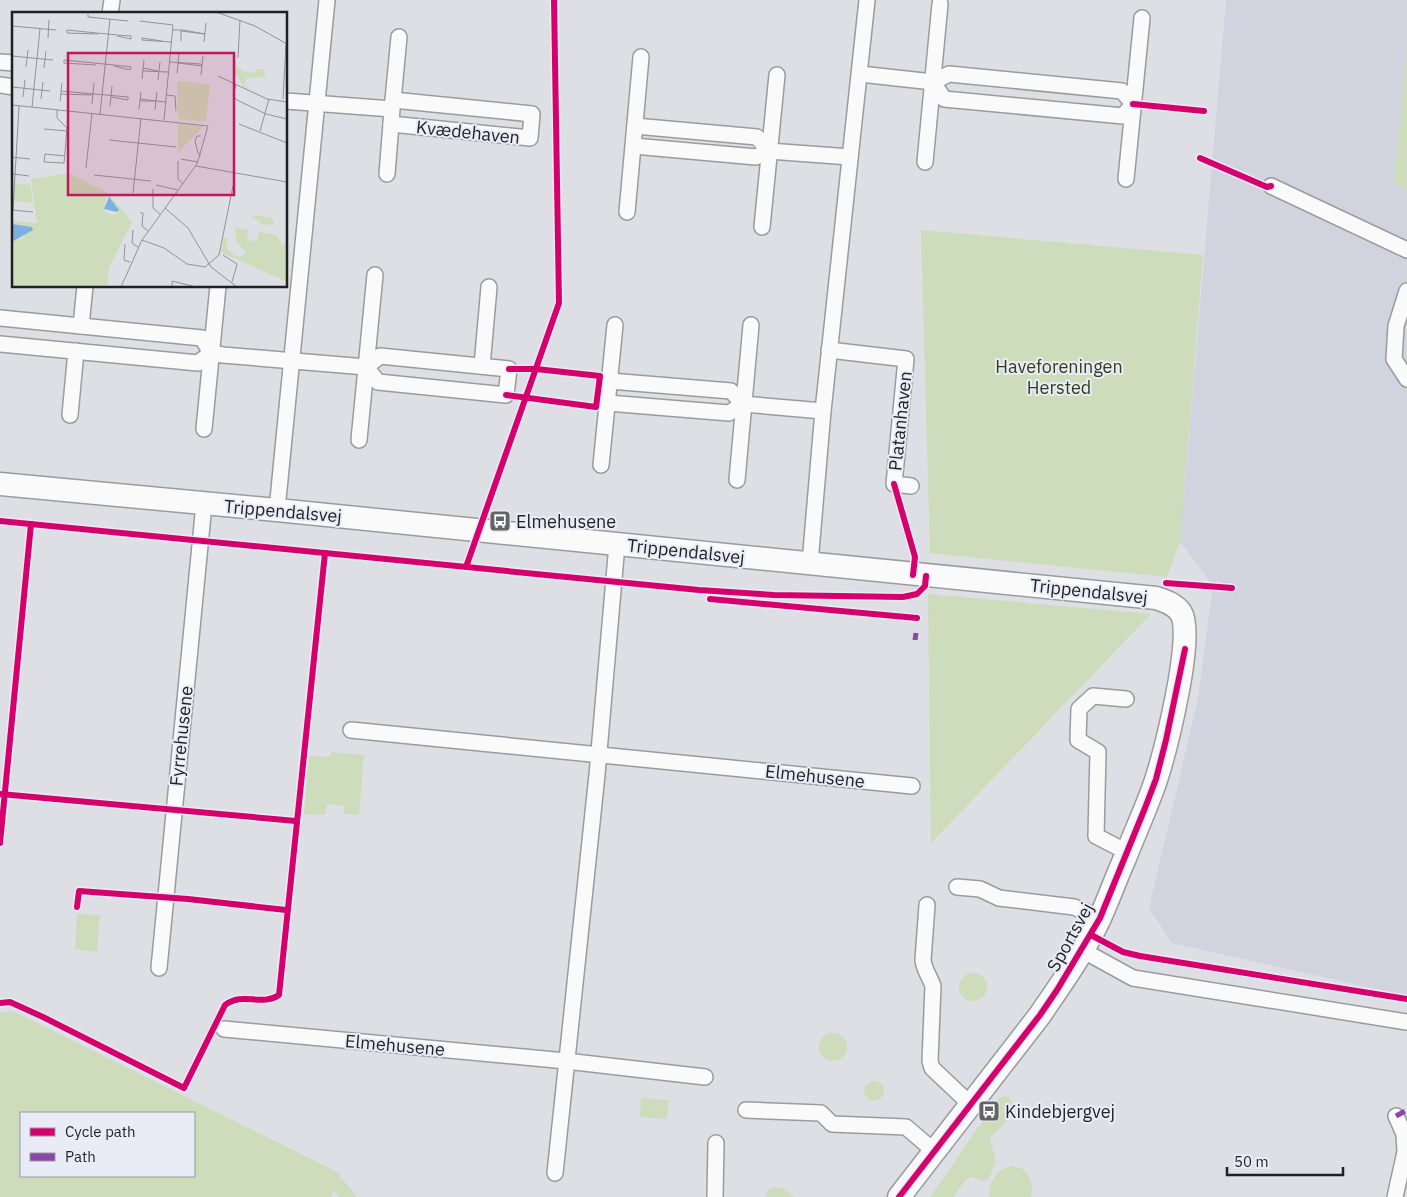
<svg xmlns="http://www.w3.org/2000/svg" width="1407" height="1197" font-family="'IBM Plex Sans',sans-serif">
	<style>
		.built { fill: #d1d3df }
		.green { fill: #cddcba; fill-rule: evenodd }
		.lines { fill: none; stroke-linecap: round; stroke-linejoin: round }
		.street-casing { stroke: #9a9b9f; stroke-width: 18 }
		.secondary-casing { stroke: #9a9b9f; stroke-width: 25 }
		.street { stroke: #fafafb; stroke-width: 15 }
		.secondary { stroke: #fafafb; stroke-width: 22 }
		.quiet { stroke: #8e44ad; stroke-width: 5; stroke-dasharray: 10 5; stroke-linecap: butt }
		.cycleway-casing { stroke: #e9ebf6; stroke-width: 9 }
		.cycleway { stroke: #d6006c; stroke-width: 6 }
		.labels { text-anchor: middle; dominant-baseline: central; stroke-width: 4; stroke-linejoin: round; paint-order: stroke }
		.street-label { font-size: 18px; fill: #1f2023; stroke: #e9ebf6 }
		.park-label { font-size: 18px; fill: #303e18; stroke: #e9ebf6 }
		.poi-label { font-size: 18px; fill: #1f2023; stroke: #e9ebf6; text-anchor: start }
		.inset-road { fill: none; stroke: #929397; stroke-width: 1 }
		.view { fill: #c2185b; fill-opacity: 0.15; stroke: #c2185b; stroke-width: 2.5 }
		.inset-edge { fill: none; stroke: #1f2023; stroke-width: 2.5 }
	</style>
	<rect width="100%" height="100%" fill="#dedfe5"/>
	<!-- built -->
	<path class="built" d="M 1226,0 L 1407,0 L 1407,996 L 1172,943 L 1149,908 L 1198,699 L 1213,585 L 1180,542 Z"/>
	<!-- green -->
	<g class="green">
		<path d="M 1407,49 L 1407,188 L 1394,185 Z"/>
		<path d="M 921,230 L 1203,255 L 1180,542 L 1167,577 L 930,553 Z"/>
		<path d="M 928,594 L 1151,614 L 931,843 Z"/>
		<path d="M 331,752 L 364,755 L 359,815 L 344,814 L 344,806 L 327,804 L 325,815 L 304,814 L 309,756 L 330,757 Z"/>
		<path d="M 77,914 L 100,915 L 97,952 L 75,949 Z"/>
		<circle cx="973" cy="987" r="14"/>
		<path d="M 9,1011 L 15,1012 L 341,1174 L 339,1179 L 344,1181 L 357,1197 L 340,1197 L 334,1191 L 331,1197 L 0,1197 L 0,1013 ZM 194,1113 L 194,1176 L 21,1176 L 21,1113 Z"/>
		<circle cx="833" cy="1047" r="14"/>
		<circle cx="874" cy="1091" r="10"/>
		<path d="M 1005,1096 L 1010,1098 C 1018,1115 1001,1127 991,1136 L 990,1140 L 996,1161 L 989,1179 L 983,1181 C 977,1179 974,1176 967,1178 L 953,1197 L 930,1197 L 998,1099 L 1001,1097 Z"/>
		<path d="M 641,1098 L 669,1100 L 667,1119 L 640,1117 Z"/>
		<path d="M 1013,1166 C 1029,1168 1034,1182 1031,1197 L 989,1197 C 989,1182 997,1167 1013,1166 Z"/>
		<path d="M 774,1187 L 783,1188 L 794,1197 L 765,1197 L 767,1191 Z"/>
	</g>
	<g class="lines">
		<!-- street casing -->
		<g class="street-casing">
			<g id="street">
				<path d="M 110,14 L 112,0"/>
				<path d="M 0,62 L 14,63"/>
				<path d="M 860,74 L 933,82 L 949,74 L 1122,91 L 1133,104 L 1123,116 L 944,99 L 933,82"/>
				<path d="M 0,85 L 14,87"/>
				<path d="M 393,100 L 399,37"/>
				<path d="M 286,101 L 392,109 L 393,100 L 532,114 L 530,138 L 391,124 L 392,109"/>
				<path d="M 635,126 L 757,137 L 769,151"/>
				<path d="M 634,146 L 756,157 L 769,151 L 850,157"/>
				<path d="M 925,162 L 940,4"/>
				<path d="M 387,174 L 391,124"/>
				<path d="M 1126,179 L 1142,18"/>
				<path d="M 1271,186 L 1407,250"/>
				<path d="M 627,212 L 641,57"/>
				<path d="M 762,227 L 777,75"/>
				<path d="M 1407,291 L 1396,326 L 1394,359 L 1407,379"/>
				<path d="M 0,318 L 202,338 L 211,353 L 223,355 L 366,367 L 380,356 L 509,369 L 506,395 L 378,382 L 366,367"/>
				<path d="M 81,326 L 85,286"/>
				<path d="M 0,344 L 198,363 L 211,353"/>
				<path d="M 829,350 L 906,359 L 894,484 L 911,486"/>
				<path d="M 482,366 L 489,287"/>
				<path d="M 610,381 L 731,391 L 743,404 L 823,411"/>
				<path d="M 608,403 L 729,413 L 743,404"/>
				<path d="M 70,415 L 76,351"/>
				<path d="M 204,429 L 218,286"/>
				<path d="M 359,440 L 375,275"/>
				<path d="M 601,465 L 615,325"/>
				<path d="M 737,480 L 751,325"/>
				<path d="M 277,510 L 327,0"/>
				<path d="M 810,563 L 823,411 L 867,0"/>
				<path d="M 1126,699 L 1093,696 L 1079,709 L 1078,740 L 1098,752 L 1096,836 L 1127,852"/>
				<path d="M 351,730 L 912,786"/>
				<path d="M 957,887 L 980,889 L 999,898 L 1074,907 L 1100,918"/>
				<path d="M 927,905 L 923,960 C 924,970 930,977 933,986 L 930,1061 L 932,1068 L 970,1104"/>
				<path d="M 1082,950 L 1133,978 L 1407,1022"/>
				<path d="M 159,968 L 204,504"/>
				<path d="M 224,1029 L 566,1061 L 705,1077"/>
				<path d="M 746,1110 L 821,1113 L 832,1124 L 906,1127 L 934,1151"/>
				<path d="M 555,1173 L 597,775 L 617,544"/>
				<path d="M 715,1197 L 716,1143"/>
				<path d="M 1395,1197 L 1405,1152 L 1404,1134 L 1396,1116"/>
			</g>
		</g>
		<!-- secondary casing -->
		<g class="secondary-casing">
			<path id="secondary" d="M 0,484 L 277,510 L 1156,598 C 1165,601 1175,604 1181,613 C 1195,636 1165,752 1156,780 C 1147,807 1135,832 1125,858 C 1116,878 1109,898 1100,918 C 1084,952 1061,984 1040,1015 L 899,1197"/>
		</g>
		<!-- street -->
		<use href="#street" class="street"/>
		<!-- secondary -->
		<use href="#secondary" class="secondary"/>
		<!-- quiet -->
		<g class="quiet">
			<path d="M 915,640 L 916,633"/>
			<path d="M 1396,1116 L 1407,1110"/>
		</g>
		<!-- cycleway casing -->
		<g class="cycleway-casing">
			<g id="cycleway">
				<path d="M 1133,104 L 1204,111"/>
				<path d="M 1200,158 L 1267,187 L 1271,186"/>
				<path d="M 506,395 L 596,407 L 600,376 L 536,369 L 509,369"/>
				<path d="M 894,484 L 915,557 L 913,575"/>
				<path d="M 0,521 L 699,590 L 774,595 L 903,597 L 917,594 L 925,586 L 926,576"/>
				<path d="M 466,567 L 559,303 L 554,0"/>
				<path d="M 1166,583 L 1232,588"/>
				<path d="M 710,599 L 917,618"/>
				<path d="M 0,794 L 296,821"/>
				<path d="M 0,843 L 31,524"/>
				<path d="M 77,907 L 79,891 L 188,899 L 286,910"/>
				<path d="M 1091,935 L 1123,952 L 1140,956 L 1407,999"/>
				<path d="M 0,1003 L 10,1002 L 43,1017 L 184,1088 L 225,1005 C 243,991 261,1007 279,995 L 325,553"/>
				<path d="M 899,1197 L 1040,1015 L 1057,990 L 1100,918 L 1145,808 L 1156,779 L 1166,740 L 1185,649"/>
			</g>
		</g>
		<!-- cycleway -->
		<use href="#cycleway" class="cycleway"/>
	</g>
	<!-- icons -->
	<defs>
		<g id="bus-square" transform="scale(1.125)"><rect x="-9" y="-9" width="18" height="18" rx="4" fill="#626367" stroke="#e9ebf6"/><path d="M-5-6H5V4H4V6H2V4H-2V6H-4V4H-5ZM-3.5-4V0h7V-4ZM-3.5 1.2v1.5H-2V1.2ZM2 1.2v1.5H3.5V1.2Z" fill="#fff"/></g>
	</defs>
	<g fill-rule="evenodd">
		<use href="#bus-square" x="500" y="521"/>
		<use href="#bus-square" x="989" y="1111"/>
	</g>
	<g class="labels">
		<!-- street labels -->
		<g class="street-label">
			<text transform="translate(468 132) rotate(6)">Kvædehaven</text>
			<text transform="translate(900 421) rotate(-84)">Platanhaven</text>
			<text transform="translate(283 511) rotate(5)">Trippendalsvej</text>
			<text transform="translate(686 551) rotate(6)">Trippendalsvej</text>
			<text transform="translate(1089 591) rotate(6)">Trippendalsvej</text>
			<text transform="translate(181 736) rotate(-84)">Fyrrehusene</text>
			<text transform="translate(815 776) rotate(6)">Elmehusene</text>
			<text transform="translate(1070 937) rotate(-61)">Sportsvej</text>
			<text transform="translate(395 1045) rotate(5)">Elmehusene</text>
		</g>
		<!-- park labels -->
		<g class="park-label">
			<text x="1059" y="366">Haveforeningen<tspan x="1059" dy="21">Hersted</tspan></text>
		</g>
		<!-- poi labels -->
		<g class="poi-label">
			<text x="516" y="521">Elmehusene</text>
			<text x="1005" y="1111">Kindebjergvej</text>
		</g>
	</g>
	<!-- overview -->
	<g transform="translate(12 12)">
		<rect width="275" height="275" fill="#dedfe5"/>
		<path d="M 222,47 L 224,54 L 231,59 L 243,61 L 243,57 L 252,57 L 253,65 L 234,66 L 233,74 L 249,83 L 231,74 L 226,65 L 221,63 ZM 165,69 L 198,72 L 194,110 L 166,107 ZM 166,112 L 192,114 L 166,141 ZM 57,161 L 96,181 L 120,210 L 97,256 L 95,275 L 0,275 L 0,230 L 12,226 L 11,214 L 0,212 L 0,209 L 25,211 L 19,167 ZM 95,183 L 107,199 L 106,201 L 101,203 L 92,199 ZM 2,171 L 18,173 L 21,191 L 2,189 ZM 243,203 L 260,206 L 263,213 L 248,212 L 248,208 L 240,206 ZM 223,215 L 236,218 L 235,228 L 245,229 L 247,220 L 264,223 L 270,233 L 275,231 L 275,270 L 209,240 L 212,226 L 215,226 L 215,237 L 222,243 L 228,245 L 234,240 L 224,229 Z" fill="#cddcba" fill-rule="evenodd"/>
		<path d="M 97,185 L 107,198 L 105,200 L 92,197 ZM 0,212 L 20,215 L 21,218 L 0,230 Z" fill="#7eafe1"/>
		<path class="inset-road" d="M 204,0 L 243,14 L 275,32M 76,2 L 76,5 L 116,9M 128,9 L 161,13 L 152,108M 0,14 L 44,18M 161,18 L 171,18 L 193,22 L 169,19 L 169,29M 86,22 L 55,21 L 55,18 L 105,23 L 119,24 L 119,27 L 105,24M 36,26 L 37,8M 150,29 L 130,26 L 130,28 L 159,30M 192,30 L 194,11M 0,44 L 41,48M 226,46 L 228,8M 158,50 L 189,52 L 190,54 L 166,51M 84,53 L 52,51 L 52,48 L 102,53 L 119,55 L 118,58 L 102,54M 14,55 L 16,38M 32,56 L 34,39M 131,56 L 146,59M 131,59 L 156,60M 165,61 L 167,42M 189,63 L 191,44M 206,64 L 255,87 L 275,90M 130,67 L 132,48M 146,68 L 148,50M 224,72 L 221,84 L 225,88 L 254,102 L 275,107M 0,75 L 38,79M 49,79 L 116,85 L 116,88 L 99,85M 49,82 L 81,83M 154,83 L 163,84 L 164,99M 11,85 L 13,68M 29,87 L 31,70M 128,87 L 153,90M 271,87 L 274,32M 48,89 L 50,71M 128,89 L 144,89M 80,92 L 82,71M 0,93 L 196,114 L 185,152 L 130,228 L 109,275M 98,94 L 100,74M 20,95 L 28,17M 127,97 L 129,80M 45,98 L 45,106 L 55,116 L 52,151 L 32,150 L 33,142 L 53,144M 143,98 L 145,80M 88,102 L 98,7M 227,112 L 275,131M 32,117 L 55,119M 248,119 L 257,87M 189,124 L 185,124 L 183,129 L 186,141 L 189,143M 97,128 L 164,135M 0,145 L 18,147M 169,147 L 186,150M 166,149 L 166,167 L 171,172M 184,154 L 275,170M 74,156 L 80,101M 1,162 L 17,164M 82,163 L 139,169M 144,173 L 166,178M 141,177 L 141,196 L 148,202M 121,181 L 129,106M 153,196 L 176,216 L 199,255 L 225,275M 0,198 L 21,200M 1,198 L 7,94M 128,201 L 131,201 L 130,214 L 136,219M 121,218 L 120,231 L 126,235M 130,228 L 152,236 L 175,252 L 193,255 L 207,243 L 221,174M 113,232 L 112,248 L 118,250M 211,243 L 225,252 L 220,270M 160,275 L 160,269 L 184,275"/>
		<path class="view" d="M 56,41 L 222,41 L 222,183 L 56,183 Z"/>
		<rect width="275" height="275" class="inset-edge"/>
	</g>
	<!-- legend -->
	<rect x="20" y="1112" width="175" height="65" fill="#e9ebf6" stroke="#989aa2"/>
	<rect x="30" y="1128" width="25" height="8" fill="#d6006c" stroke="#989aa2"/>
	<text x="65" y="1137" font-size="15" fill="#1f2023">Cycle path</text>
	<rect x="30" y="1153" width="25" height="8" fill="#8e44ad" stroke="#989aa2"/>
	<text x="65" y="1162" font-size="15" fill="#1f2023">Path</text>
	<!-- scale -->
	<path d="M1227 1167v8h116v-8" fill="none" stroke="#1f2023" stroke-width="2.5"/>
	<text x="1234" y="1167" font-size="15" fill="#1f2023" stroke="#e9ebf6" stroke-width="4" paint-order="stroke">50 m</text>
</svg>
